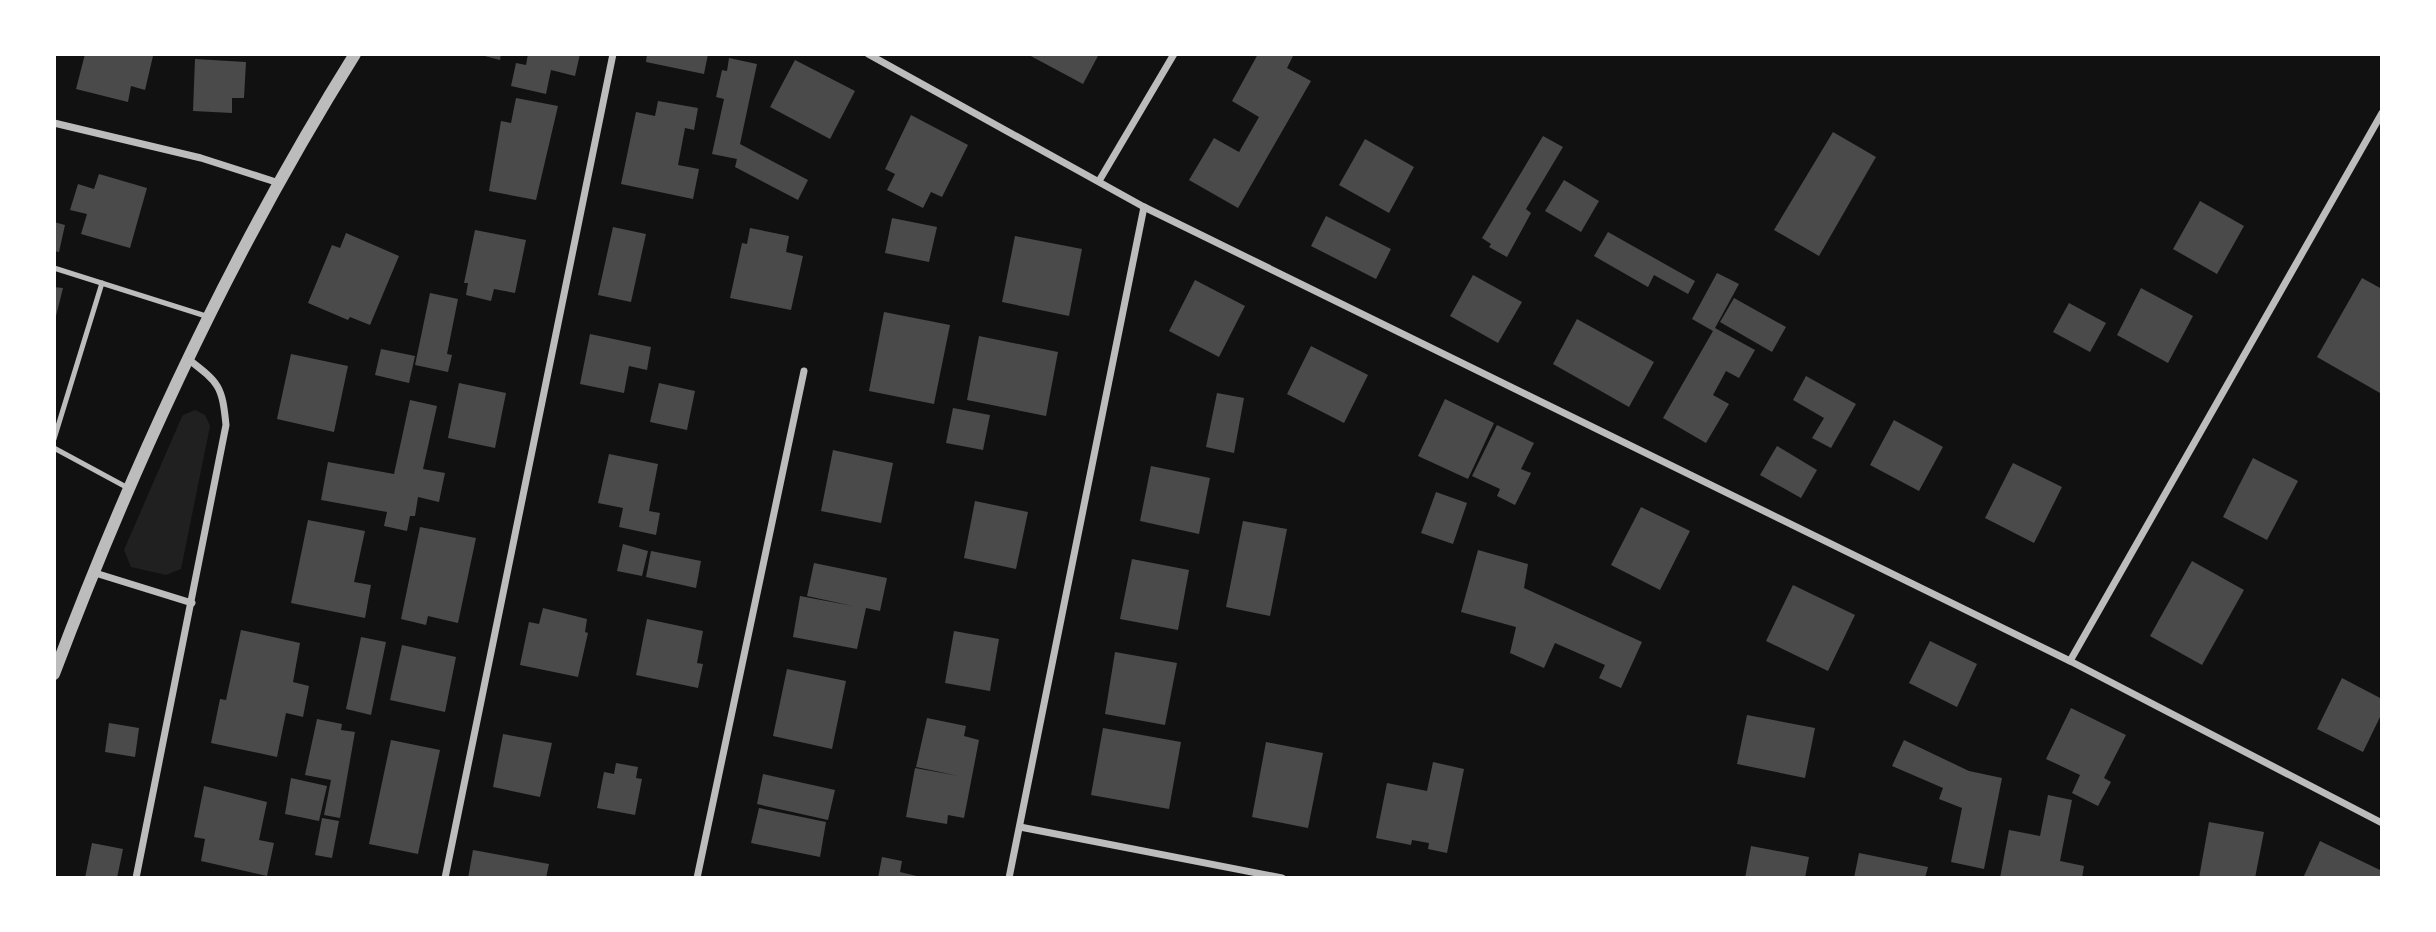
<svg xmlns="http://www.w3.org/2000/svg" width="2436" height="932" font-family="Manrope,sans-serif">
	<style>
		.green { fill: #202020 }
		.building { fill: #4a4a4a }
		.lines { fill: none; stroke-linecap: round; stroke-linejoin: round }
		.service { stroke: #bcbcbc; stroke-width: 5 }
		.minor { stroke: #bcbcbc; stroke-width: 7 }
		.tertiary { stroke: #bcbcbc; stroke-width: 12 }
	</style>
	<rect width="100%" height="100%" fill="#111"/>
	<!-- green -->
	<path class="green" d="M 195,410 L 205,415 L 210,426 L 181,569 L 166,575 L 131,567 L 124,550 L 180,421 L 183,415 Z"/>
	<!-- building -->
	<g class="building">
		<path d="M 85,54 L 153,56 L 145,90 L 131,86 L 128,102 L 76,89 Z"/>
		<path d="M 477,54 L 501,54 L 500,60 Z"/>
		<path d="M 528,54 L 580,54 L 575,76 L 551,70 L 546,94 L 511,86 L 516,63 L 526,65 Z"/>
		<path d="M 647,54 L 708,54 L 704,74 L 646,62 Z"/>
		<path d="M 1027,54 L 1099,54 L 1083,84 Z"/>
		<path d="M 1258,54 L 1294,54 L 1287,68 L 1311,81 L 1238,208 L 1189,180 L 1214,138 L 1239,152 L 1259,117 L 1232,101 Z"/>
		<path d="M 729,58 L 757,64 L 740,144 L 808,180 L 798,200 L 735,167 L 737,159 L 712,154 L 724,99 L 716,97 L 722,70 L 727,71 Z"/>
		<path d="M 195,59 L 246,62 L 244,98 L 232,98 L 232,113 L 193,111 Z"/>
		<path d="M 795,60 L 855,91 L 830,139 L 770,107 Z"/>
		<path d="M 516,98 L 558,106 L 536,200 L 489,191 L 501,121 L 511,123 Z"/>
		<path d="M 658,101 L 698,108 L 694,130 L 685,128 L 678,165 L 699,169 L 693,199 L 621,184 L 636,112 L 655,116 Z"/>
		<path d="M 911,115 L 968,145 L 942,197 L 931,192 L 923,208 L 887,190 L 895,174 L 885,169 Z"/>
		<path d="M 1833,132 L 1876,157 L 1819,256 L 1774,230 Z"/>
		<path d="M 1543,136 L 1563,147 L 1526,209 L 1531,213 L 1507,257 L 1489,247 L 1491,244 L 1482,238 Z"/>
		<path d="M 1365,139 L 1414,167 L 1389,213 L 1339,185 Z"/>
		<path d="M 99,174 L 147,188 L 130,248 L 81,234 L 87,214 L 70,210 L 78,184 L 94,189 Z"/>
		<path d="M 1564,180 L 1599,201 L 1581,232 L 1545,211 Z"/>
		<path d="M 2200,201 L 2244,226 L 2217,274 L 2173,249 Z"/>
		<path d="M 1326,216 L 1391,249 L 1376,279 L 1311,246 Z"/>
		<path d="M 892,218 L 937,227 L 929,262 L 885,253 Z"/>
		<path d="M 54,222 L 65,225 L 59,252 L 54,251 Z"/>
		<path d="M 613,227 L 646,234 L 631,302 L 598,295 Z"/>
		<path d="M 750,228 L 789,236 L 786,252 L 803,256 L 791,310 L 730,298 L 742,243 L 747,244 Z"/>
		<path d="M 475,230 L 526,240 L 515,293 L 494,289 L 491,301 L 466,295 L 468,283 L 464,283 Z"/>
		<path d="M 1608,232 L 1695,281 L 1688,294 L 1654,275 L 1648,287 L 1594,256 Z"/>
		<path d="M 346,233 L 399,256 L 370,325 L 350,317 L 348,320 L 308,303 L 332,245 L 340,248 Z"/>
		<path d="M 1015,236 L 1082,249 L 1069,316 L 1002,302 Z"/>
		<path d="M 1717,273 L 1739,284 L 1715,328 L 1755,350 L 1739,378 L 1726,371 L 1713,395 L 1729,404 L 1706,443 L 1663,418 L 1713,331 L 1692,319 Z"/>
		<path d="M 1473,275 L 1522,302 L 1498,343 L 1450,316 Z"/>
		<path d="M 2362,278 L 2382,289 L 2380,393 L 2317,357 Z"/>
		<path d="M 1195,280 L 1245,306 L 1219,357 L 1169,331 Z"/>
		<path d="M 54,287 L 63,288 L 55,320 L 54,320 Z"/>
		<path d="M 2141,288 L 2193,316 L 2168,363 L 2117,335 Z"/>
		<path d="M 430,293 L 458,299 L 447,354 L 452,355 L 448,372 L 415,365 Z"/>
		<path d="M 1734,298 L 1786,327 L 1772,352 L 1720,322 Z"/>
		<path d="M 2069,303 L 2106,323 L 2090,352 L 2053,332 Z"/>
		<path d="M 884,312 L 950,325 L 934,404 L 869,391 Z"/>
		<path d="M 1577,319 L 1654,362 L 1629,407 L 1553,364 Z"/>
		<path d="M 590,334 L 651,347 L 647,370 L 629,366 L 624,393 L 580,384 Z"/>
		<path d="M 979,336 L 1058,352 L 1046,416 L 967,400 Z"/>
		<path d="M 1311,346 L 1368,375 L 1344,423 L 1287,394 Z"/>
		<path d="M 381,349 L 415,356 L 409,383 L 375,375 Z"/>
		<path d="M 291,354 L 348,366 L 334,432 L 277,419 Z"/>
		<path d="M 1806,376 L 1856,404 L 1831,448 L 1812,438 L 1824,418 L 1793,400 Z"/>
		<path d="M 459,383 L 506,393 L 495,448 L 448,438 Z"/>
		<path d="M 659,383 L 695,391 L 687,430 L 650,422 Z"/>
		<path d="M 1217,393 L 1244,398 L 1234,453 L 1206,447 Z"/>
		<path d="M 1445,399 L 1494,423 L 1468,479 L 1418,456 Z"/>
		<path d="M 410,400 L 437,406 L 423,469 L 445,473 L 439,502 L 418,497 L 415,516 L 410,516 L 407,531 L 384,526 L 387,512 L 321,500 L 328,462 L 394,474 Z"/>
		<path d="M 953,408 L 990,415 L 983,450 L 946,443 Z"/>
		<path d="M 1894,420 L 1943,447 L 1919,491 L 1870,465 Z"/>
		<path d="M 1497,425 L 1534,443 L 1521,469 L 1531,473 L 1515,505 L 1497,496 L 1500,489 L 1472,476 Z"/>
		<path d="M 1777,446 L 1817,470 L 1801,498 L 1760,475 Z"/>
		<path d="M 833,450 L 893,463 L 881,523 L 821,511 Z"/>
		<path d="M 609,454 L 658,464 L 649,511 L 660,513 L 656,535 L 619,527 L 623,508 L 598,503 Z"/>
		<path d="M 2253,458 L 2298,481 L 2267,540 L 2223,517 Z"/>
		<path d="M 2013,463 L 2062,487 L 2034,543 L 1985,518 Z"/>
		<path d="M 1151,466 L 1210,478 L 1199,534 L 1140,521 Z"/>
		<path d="M 1436,492 L 1467,503 L 1453,544 L 1421,533 Z"/>
		<path d="M 975,501 L 1028,512 L 1016,569 L 964,558 Z"/>
		<path d="M 1641,507 L 1690,531 L 1660,590 L 1611,565 Z"/>
		<path d="M 308,520 L 365,531 L 354,582 L 371,585 L 365,618 L 291,603 Z"/>
		<path d="M 1243,521 L 1287,529 L 1270,616 L 1226,607 Z"/>
		<path d="M 420,527 L 476,538 L 458,623 L 428,616 L 426,625 L 401,619 Z"/>
		<path d="M 623,544 L 648,551 L 642,576 L 617,571 Z"/>
		<path d="M 1478,550 L 1528,564 L 1524,588 L 1642,642 L 1621,688 L 1599,678 L 1605,665 L 1555,643 L 1544,668 L 1510,653 L 1516,627 L 1461,612 Z"/>
		<path d="M 651,551 L 701,561 L 696,588 L 646,577 Z"/>
		<path d="M 1132,559 L 1189,570 L 1178,630 L 1120,619 Z"/>
		<path d="M 2192,561 L 2244,590 L 2202,665 L 2150,636 Z"/>
		<path d="M 814,563 L 887,578 L 880,611 L 866,608 L 857,649 L 793,637 L 800,596 L 853,606 L 807,596 Z"/>
		<path d="M 1793,585 L 1855,615 L 1828,671 L 1766,641 Z"/>
		<path d="M 543,608 L 587,619 L 585,632 L 588,633 L 578,677 L 520,665 L 529,622 L 539,624 Z"/>
		<path d="M 647,619 L 703,631 L 697,663 L 703,664 L 698,688 L 636,675 Z"/>
		<path d="M 241,630 L 300,643 L 293,682 L 309,686 L 303,717 L 286,713 L 277,757 L 211,743 L 220,699 L 226,700 Z"/>
		<path d="M 954,631 L 999,639 L 990,691 L 945,683 Z"/>
		<path d="M 361,637 L 386,642 L 371,715 L 346,709 Z"/>
		<path d="M 1930,641 L 1977,664 L 1957,707 L 1909,683 Z"/>
		<path d="M 402,645 L 456,657 L 445,712 L 390,700 Z"/>
		<path d="M 1115,652 L 1177,663 L 1165,725 L 1105,714 Z"/>
		<path d="M 787,669 L 846,681 L 832,749 L 773,736 Z"/>
		<path d="M 2342,678 L 2382,699 L 2382,713 L 2363,752 L 2317,729 Z"/>
		<path d="M 2071,708 L 2126,735 L 2104,778 L 2111,782 L 2098,806 L 2072,793 L 2080,775 L 2046,759 Z"/>
		<path d="M 1747,715 L 1815,728 L 1805,778 L 1737,764 Z"/>
		<path d="M 927,718 L 966,726 L 964,736 L 979,740 L 964,818 L 948,815 L 947,824 L 906,817 L 915,768 L 959,776 L 916,767 Z"/>
		<path d="M 317,719 L 342,724 L 341,730 L 355,732 L 340,818 L 324,815 L 331,780 L 305,775 Z"/>
		<path d="M 109,723 L 139,728 L 135,757 L 105,752 Z"/>
		<path d="M 1103,728 L 1181,742 L 1169,809 L 1091,795 Z"/>
		<path d="M 503,734 L 552,743 L 540,797 L 493,787 Z"/>
		<path d="M 391,740 L 440,750 L 418,854 L 369,844 Z"/>
		<path d="M 1904,740 L 1969,771 L 2002,778 L 1984,869 L 1951,862 L 1962,808 L 1939,799 L 1943,788 L 1892,766 Z"/>
		<path d="M 1266,742 L 1323,753 L 1308,828 L 1252,817 Z"/>
		<path d="M 1433,762 L 1464,769 L 1447,853 L 1428,849 L 1429,843 L 1412,840 L 1411,845 L 1376,838 L 1387,783 L 1427,791 Z"/>
		<path d="M 616,763 L 638,767 L 636,778 L 642,779 L 635,815 L 597,808 L 604,772 L 614,774 Z"/>
		<path d="M 763,774 L 835,790 L 828,820 L 757,804 Z"/>
		<path d="M 291,778 L 327,786 L 319,821 L 285,814 Z"/>
		<path d="M 204,786 L 267,802 L 259,840 L 274,843 L 267,876 L 201,861 L 205,839 L 194,837 Z"/>
		<path d="M 2048,795 L 2072,800 L 2060,861 L 2084,866 L 2082,878 L 2000,878 L 2009,830 L 2040,836 Z"/>
		<path d="M 759,808 L 826,822 L 820,857 L 751,843 Z"/>
		<path d="M 322,818 L 339,821 L 332,858 L 315,855 Z"/>
		<path d="M 2209,822 L 2264,832 L 2255,878 L 2199,878 Z"/>
		<path d="M 2320,841 L 2382,871 L 2382,878 L 2303,878 Z"/>
		<path d="M 92,843 L 123,849 L 117,878 L 85,878 Z"/>
		<path d="M 1751,846 L 1809,857 L 1805,878 L 1745,878 Z"/>
		<path d="M 473,850 L 549,864 L 546,878 L 468,878 Z"/>
		<path d="M 1859,853 L 1928,867 L 1925,878 L 1854,878 Z"/>
		<path d="M 882,857 L 902,861 L 900,872 L 925,878 L 878,878 Z"/>
	</g>
	<g class="lines">
		<!-- service -->
		<g class="service">
			<path d="M 54,268 L 209,317"/>
			<path d="M 54,439 L 102,283"/>
			<path d="M 54,448 L 128,488"/>
		</g>
		<!-- minor -->
		<g class="minor">
			<path d="M 868,54 L 1144,207 L 2070,661 L 2382,823"/>
			<path d="M 54,123 L 201,158 L 279,183"/>
			<path d="M 1099,181 L 1174,54"/>
			<path d="M 92,572 L 192,603"/>
			<path d="M 2070,661 L 2382,113"/>
			<path d="M 1020,827 L 1282,878"/>
			<path d="M 136,878 L 226,425 C 222,385 219,383 188,359"/>
			<path d="M 445,878 L 613,54"/>
			<path d="M 697,878 L 804,371"/>
			<path d="M 1009,878 L 1144,207"/>
		</g>
		<!-- tertiary -->
		<path class="tertiary" d="M 54,674 C 135,459 233,249 355,54"/>
	</g>
	<!-- border -->
	<rect width="2436" height="932" fill="none" stroke="#ffffff" stroke-width="112"/>
</svg>
